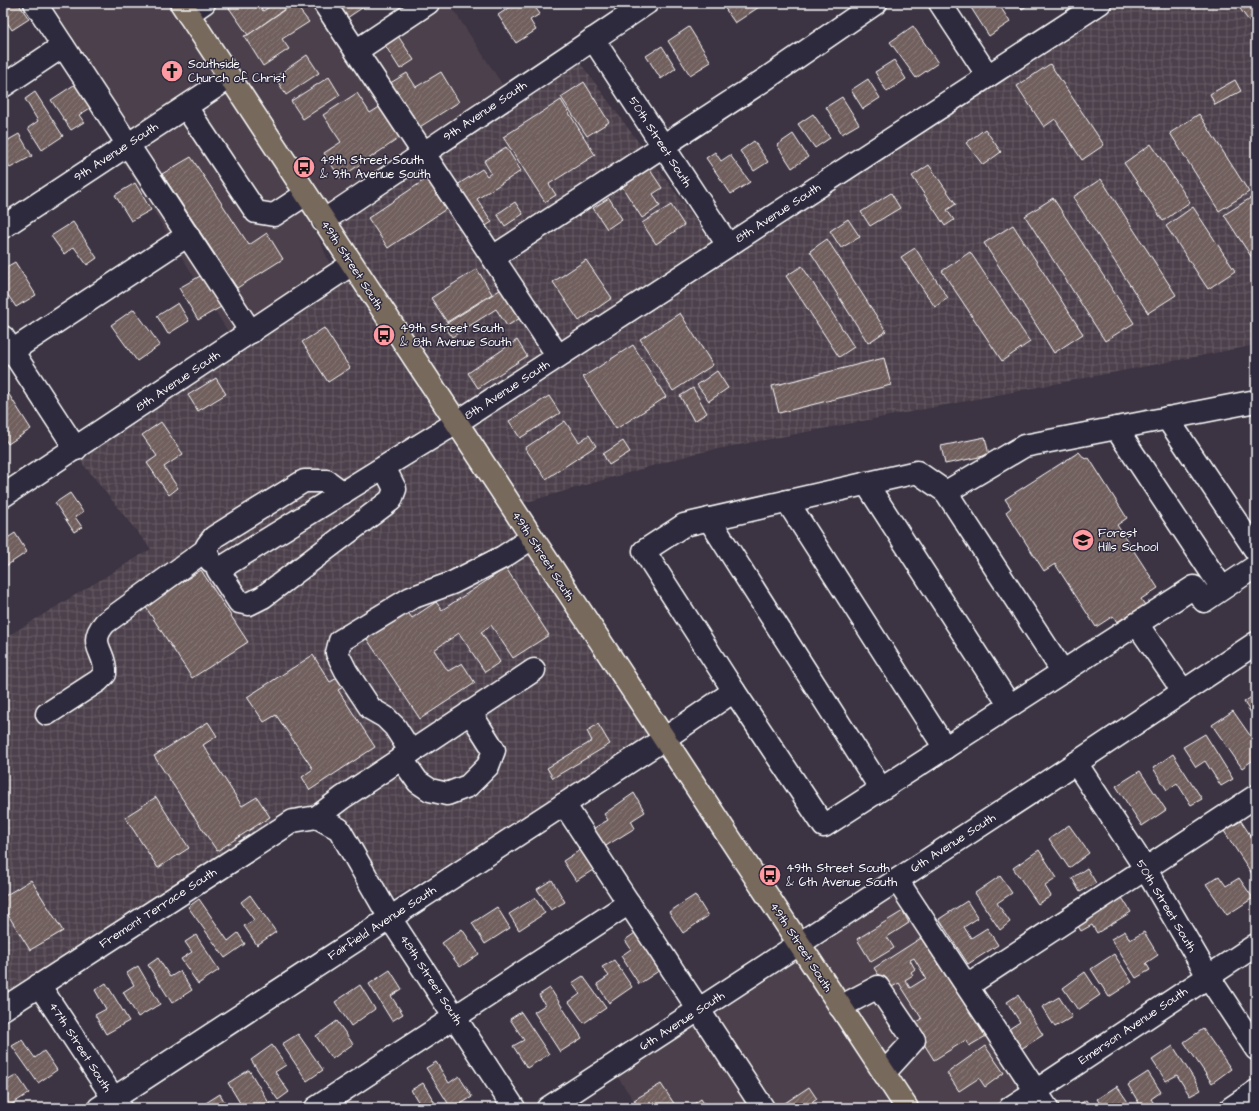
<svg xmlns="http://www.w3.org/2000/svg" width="1259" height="1111" font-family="'Architects Daughter',sans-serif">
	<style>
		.built { fill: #4c414b }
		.industrial { fill: url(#industrial-grid) }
		.building { fill: url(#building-hatch); stroke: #fff; fill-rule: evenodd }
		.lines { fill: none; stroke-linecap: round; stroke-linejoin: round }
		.minor-casing { stroke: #fff; stroke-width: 25 }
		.major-casing { stroke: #fff; stroke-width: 25 }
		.minor { stroke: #2f2a3d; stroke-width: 22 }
		.major { stroke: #77695c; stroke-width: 22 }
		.labels { text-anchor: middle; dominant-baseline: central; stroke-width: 3; stroke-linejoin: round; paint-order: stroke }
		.poi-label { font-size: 12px; fill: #fff; stroke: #2f2a3d; text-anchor: start }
		.street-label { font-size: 12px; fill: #fff; stroke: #2f2a3d }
	</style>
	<defs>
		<pattern id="industrial-grid" width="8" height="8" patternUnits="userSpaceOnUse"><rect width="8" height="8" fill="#4c414b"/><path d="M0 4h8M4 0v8" fill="none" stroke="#675e66"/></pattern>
		<pattern id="building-hatch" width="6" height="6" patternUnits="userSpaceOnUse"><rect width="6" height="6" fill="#705e5d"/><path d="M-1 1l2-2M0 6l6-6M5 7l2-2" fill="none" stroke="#857675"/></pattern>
	</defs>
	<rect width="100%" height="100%" fill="#3c3443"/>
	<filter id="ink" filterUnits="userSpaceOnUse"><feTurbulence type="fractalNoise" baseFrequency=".025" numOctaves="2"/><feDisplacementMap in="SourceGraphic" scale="8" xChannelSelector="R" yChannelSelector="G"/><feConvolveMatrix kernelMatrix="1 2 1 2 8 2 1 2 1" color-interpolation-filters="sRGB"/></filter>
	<g filter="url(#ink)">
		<!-- built -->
		<g class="built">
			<path d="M 25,3 L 170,3 L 217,74 L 112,144 Z"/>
			<path d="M 221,3 L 326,3 L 354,41 L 410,3 L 449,3 L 504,87 L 325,208 L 200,17 Z"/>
			<path d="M 228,90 L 311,219 L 331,267 L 230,335 L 122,160 Z"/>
			<path d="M 895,893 L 1031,1083 L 993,1108 L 918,1108 L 811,947 Z"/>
			<path d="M 797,957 L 897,1108 L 639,1108 L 616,1075 Z"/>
		</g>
		<!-- industrial -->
		<g class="industrial">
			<path d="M 1118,3 L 1256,3 L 1256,345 L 697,453 L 523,503 L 468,426 Z"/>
			<path d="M 578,60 L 711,241 L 714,239 L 716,242 L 458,410 L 336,224 Z"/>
			<path d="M 350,277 L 652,736 L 555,799 L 390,900 L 318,808 L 312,805 L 311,808 L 308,805 L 3,998 L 3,639 L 151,549 L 79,459 Z"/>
		</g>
		<!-- building -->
		<g class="building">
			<path d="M 3,3 L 18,3 L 29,19 L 12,30 L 3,16 Z"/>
			<path d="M 230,3 L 258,3 L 263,11 L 275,3 L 283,3 L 286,8 L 248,35 L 227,5 Z"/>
			<path d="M 294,3 L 309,22 L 282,39 L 289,49 L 263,66 L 244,36 L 248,35 Z"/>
			<path d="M 337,3 L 363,3 L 365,6 L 347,18 Z"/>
			<path d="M 516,3 L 532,3 L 540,14 L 530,20 L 536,30 L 516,43 L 498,15 Z"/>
			<path d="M 724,3 L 765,3 L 735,23 L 722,4 Z"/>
			<path d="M 968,3 L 998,3 L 1010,22 L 989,36 Z"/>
			<path d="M 1019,3 L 1031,3 L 1022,9 Z"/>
			<path d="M 1236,3 L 1256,3 L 1256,31 Z"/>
			<path d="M 913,26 L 938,63 L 916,78 L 890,42 Z"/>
			<path d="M 689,27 L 711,62 L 690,75 L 668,41 Z"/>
			<path d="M 396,33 L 414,60 L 400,69 L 383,42 Z"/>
			<path d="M 662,46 L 676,68 L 661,79 L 646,56 Z"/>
			<path d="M 307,55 L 319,73 L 286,95 L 275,77 Z"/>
			<path d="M 894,60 L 906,79 L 887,92 L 875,72 Z"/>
			<path d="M 1050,64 L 1104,145 L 1082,160 L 1055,119 L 1044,127 L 1017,86 Z"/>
			<path d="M 441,72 L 459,102 L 415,130 L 387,85 L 407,73 L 416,87 Z"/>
			<path d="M 329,77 L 340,95 L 303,119 L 291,101 Z"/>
			<path d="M 868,79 L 880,98 L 863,109 L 851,90 Z"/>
			<path d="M 1235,80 L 1241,91 L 1215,105 L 1210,94 Z"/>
			<path d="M 584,82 L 609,122 L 587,136 L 561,97 Z"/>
			<path d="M 77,83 L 92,107 L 79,115 L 84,122 L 71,130 L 51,100 Z"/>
			<path d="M 35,92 L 63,136 L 42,150 L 28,128 L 38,121 L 25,99 Z"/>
			<path d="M 357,93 L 370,113 L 381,106 L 401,137 L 340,178 L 324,153 L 341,142 L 323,115 Z"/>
			<path d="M 842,97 L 859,124 L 842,134 L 826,107 Z"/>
			<path d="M 561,100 L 595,155 L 549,184 L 556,195 L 545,202 L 503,137 Z"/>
			<path d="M 813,114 L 830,138 L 815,148 L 798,124 Z"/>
			<path d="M 1199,114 L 1249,192 L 1219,211 L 1170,133 Z"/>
			<path d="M 985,129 L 1001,152 L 983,165 L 966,143 Z"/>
			<path d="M 19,134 L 32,156 L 10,168 L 3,156 L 3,143 Z"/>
			<path d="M 793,134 L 808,157 L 792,168 L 777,145 Z"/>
			<path d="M 754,141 L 768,162 L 754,171 L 740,151 Z"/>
			<path d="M 1151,144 L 1190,202 L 1163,221 L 1124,163 Z"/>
			<path d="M 506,147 L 521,171 L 477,199 L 492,222 L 481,229 L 454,187 L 482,169 L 487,176 L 491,173 L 484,161 Z"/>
			<path d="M 715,152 L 721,161 L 730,155 L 750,182 L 731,194 L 706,158 Z"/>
			<path d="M 191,157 L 249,245 L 267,233 L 283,259 L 237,288 L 162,174 Z"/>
			<path d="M 646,164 L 662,188 L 653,194 L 660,206 L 642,218 L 619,182 Z"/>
			<path d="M 929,165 L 956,204 L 947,210 L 954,220 L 945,226 L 912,176 Z"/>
			<path d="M 432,175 L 452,205 L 388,248 L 368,218 Z"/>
			<path d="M 1101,179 L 1176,295 L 1148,313 L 1073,197 Z"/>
			<path d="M 135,183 L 151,210 L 131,221 L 115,195 Z"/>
			<path d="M 891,193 L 900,208 L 870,226 L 861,212 Z"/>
			<path d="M 1252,197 L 1256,203 L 1256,264 L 1224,215 Z"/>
			<path d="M 609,198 L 622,219 L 607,229 L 593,208 Z"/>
			<path d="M 1053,198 L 1134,323 L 1105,341 L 1025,216 Z"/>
			<path d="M 515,202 L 523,214 L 505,226 L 497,214 Z"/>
			<path d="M 671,205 L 684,225 L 656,244 L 642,223 Z"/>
			<path d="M 1193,207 L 1235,271 L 1208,289 L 1166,226 Z"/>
			<path d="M 848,219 L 860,237 L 841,248 L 830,231 Z"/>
			<path d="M 73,222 L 97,258 L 87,265 L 74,247 L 64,254 L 51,236 Z"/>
			<path d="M 1013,225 L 1083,334 L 1054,353 L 984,243 Z"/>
			<path d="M 827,239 L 886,331 L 868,343 L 810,251 Z"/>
			<path d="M 915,248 L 948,298 L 935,307 L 901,257 Z"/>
			<path d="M 970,252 L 1030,342 L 1002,361 L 942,271 Z"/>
			<path d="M 586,260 L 612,298 L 579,321 L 553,282 Z"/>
			<path d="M 15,262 L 36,295 L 16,307 L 3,288 L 3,269 Z"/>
			<path d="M 802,266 L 854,347 L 839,357 L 786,276 Z"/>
			<path d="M 477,269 L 492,294 L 447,322 L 431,298 Z"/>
			<path d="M 202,275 L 221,307 L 198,320 L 179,288 Z"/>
			<path d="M 503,288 L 522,317 L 507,326 L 496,309 L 452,337 L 444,325 Z"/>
			<path d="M 178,303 L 189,321 L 168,334 L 157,316 Z"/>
			<path d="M 134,309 L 160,345 L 137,361 L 111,325 Z"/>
			<path d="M 680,313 L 713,365 L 673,391 L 640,339 Z"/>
			<path d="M 324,328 L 350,368 L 328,382 L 302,342 Z"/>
			<path d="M 517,340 L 527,356 L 478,388 L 468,373 Z"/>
			<path d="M 633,345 L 666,397 L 616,429 L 583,377 Z"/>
			<path d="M 884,358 L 891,385 L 779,413 L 772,386 Z"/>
			<path d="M 717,371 L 728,388 L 709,401 L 697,385 Z"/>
			<path d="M 216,378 L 226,394 L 198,411 L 188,395 Z"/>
			<path d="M 693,388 L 707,413 L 694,421 L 680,396 Z"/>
			<path d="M 8,393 L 31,429 L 8,444 L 3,436 L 3,397 Z"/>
			<path d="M 549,396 L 560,413 L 520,438 L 509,421 Z"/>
			<path d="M 565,421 L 579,442 L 589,435 L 596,446 L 546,479 L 525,448 Z"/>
			<path d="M 161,422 L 183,454 L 164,467 L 178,488 L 169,495 L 147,463 L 157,456 L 142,435 Z"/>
			<path d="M 985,437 L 989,455 L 945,464 L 941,446 Z"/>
			<path d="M 623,441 L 630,452 L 609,465 L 603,454 Z"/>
			<path d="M 1079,452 L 1085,459 L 1089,458 L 1127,518 L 1117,525 L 1158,588 L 1141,599 L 1145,605 L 1117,622 L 1113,616 L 1096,627 L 1055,564 L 1044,571 L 1006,512 L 1011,508 L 1005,499 Z"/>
			<path d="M 70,493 L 83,512 L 75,517 L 82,527 L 74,532 L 55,503 Z"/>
			<path d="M 15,533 L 27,552 L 3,568 L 3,541 Z"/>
			<path d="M 506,568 L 549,635 L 513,658 L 491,625 L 481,632 L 500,662 L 485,672 L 459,633 L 434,650 L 448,671 L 462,663 L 475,683 L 420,719 L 365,636 L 406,610 L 412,618 L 436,602 L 442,610 Z"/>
			<path d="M 201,570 L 248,642 L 192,678 L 145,606 Z"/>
			<path d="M 313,655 L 330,682 L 339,677 L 345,686 L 338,690 L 375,747 L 310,790 L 302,777 L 313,769 L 276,715 L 264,722 L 247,697 Z"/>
			<path d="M 1256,694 L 1256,721 L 1244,702 Z"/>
			<path d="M 1233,711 L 1256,744 L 1256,758 L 1242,768 L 1212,725 Z"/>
			<path d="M 208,722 L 217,736 L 203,745 L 242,806 L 257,797 L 270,817 L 217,851 L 154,756 Z"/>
			<path d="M 598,724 L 610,744 L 553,778 L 547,768 L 592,741 L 587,731 Z"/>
			<path d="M 1205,734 L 1233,779 L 1221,786 L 1205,761 L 1196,767 L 1183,747 Z"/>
			<path d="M 1173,754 L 1202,799 L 1191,805 L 1177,783 L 1167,790 L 1153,768 Z"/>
			<path d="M 1140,771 L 1166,810 L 1142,826 L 1116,786 Z"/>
			<path d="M 634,793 L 645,812 L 631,821 L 635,828 L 601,849 L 589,831 L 608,820 L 604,814 Z"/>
			<path d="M 156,797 L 189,848 L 158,868 L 125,817 Z"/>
			<path d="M 1241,821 L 1256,844 L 1256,880 L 1224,831 Z"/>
			<path d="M 1069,825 L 1089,853 L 1069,868 L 1049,839 Z"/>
			<path d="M 583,848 L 596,868 L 576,881 L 563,861 Z"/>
			<path d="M 1039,850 L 1057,878 L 1045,886 L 1051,896 L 1038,904 L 1013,868 Z"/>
			<path d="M 1087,868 L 1096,883 L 1080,892 L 1072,878 Z"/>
			<path d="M 1000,876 L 1012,893 L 997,903 L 1010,922 L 1000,930 L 975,893 Z"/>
			<path d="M 1219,876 L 1226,886 L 1239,878 L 1253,898 L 1227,915 L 1206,884 Z"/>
			<path d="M 31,880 L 63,931 L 30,950 L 3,907 L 3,897 Z"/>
			<path d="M 552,880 L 565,902 L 551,910 L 537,889 Z"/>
			<path d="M 250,895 L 276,932 L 257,945 L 244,926 L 254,920 L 241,902 Z"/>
			<path d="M 695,895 L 708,916 L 683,933 L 669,912 Z"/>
			<path d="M 1121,896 L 1131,912 L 1097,933 L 1092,925 L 1081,931 L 1076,923 Z"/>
			<path d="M 535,898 L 545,913 L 519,930 L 509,914 Z"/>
			<path d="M 199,899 L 228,941 L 238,933 L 245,944 L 225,958 L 188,907 Z"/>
			<path d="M 967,901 L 978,918 L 964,927 L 971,938 L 987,928 L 998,945 L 968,964 L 939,919 Z"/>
			<path d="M 497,907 L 510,928 L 485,944 L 472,923 Z"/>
			<path d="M 903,911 L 909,923 L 887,937 L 894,948 L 871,962 L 857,939 Z"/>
			<path d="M 462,929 L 479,954 L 460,967 L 442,943 Z"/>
			<path d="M 1125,931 L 1130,940 L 1144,932 L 1158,955 L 1146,963 L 1150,970 L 1136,978 L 1111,939 Z"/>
			<path d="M 635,933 L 660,970 L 639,984 L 621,956 L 631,949 L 625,940 Z"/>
			<path d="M 196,935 L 219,970 L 198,984 L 181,959 L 192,952 L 185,942 Z"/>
			<path d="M 921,938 L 986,1036 L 969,1046 L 966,1040 L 934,1060 L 912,1025 L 922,1019 L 899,983 L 892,987 L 886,978 L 882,980 L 874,968 ZM 914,958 L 926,978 L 910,988 L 905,980 L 913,975 L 911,972 L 915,969 L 910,960 Z"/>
			<path d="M 1114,954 L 1132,982 L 1109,997 L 1091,969 Z"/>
			<path d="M 158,958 L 170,977 L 180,971 L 192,990 L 172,1003 L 148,965 Z"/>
			<path d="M 614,960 L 632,987 L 609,1003 L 597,984 L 609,976 L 602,967 Z"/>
			<path d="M 138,966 L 160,1004 L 138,1017 L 123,992 L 134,985 L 127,973 Z"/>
			<path d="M 390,970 L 402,989 L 391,996 L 403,1014 L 392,1021 L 369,984 Z"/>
			<path d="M 1085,972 L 1100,995 L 1078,1010 L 1063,988 Z"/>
			<path d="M 583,976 L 606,1008 L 584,1023 L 569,1002 L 580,994 L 572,983 Z"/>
			<path d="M 106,983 L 129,1021 L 106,1034 L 95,1015 L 106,1009 L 95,990 Z"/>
			<path d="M 360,985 L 375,1009 L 351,1026 L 335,1002 Z"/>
			<path d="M 550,988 L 582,1038 L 560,1052 L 534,1012 L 545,1005 L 539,995 Z"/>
			<path d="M 1018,995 L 1043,1035 L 1021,1049 L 1009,1029 L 1020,1022 L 1007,1002 Z"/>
			<path d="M 1059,997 L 1072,1017 L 1055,1027 L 1042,1007 Z"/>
			<path d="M 521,1012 L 549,1054 L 527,1068 L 513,1046 L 524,1040 L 510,1019 Z"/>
			<path d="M 337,1021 L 353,1044 L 332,1059 L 316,1036 Z"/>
			<path d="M 1203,1029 L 1231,1069 L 1212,1083 L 1184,1042 Z"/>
			<path d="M 298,1034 L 323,1070 L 307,1081 L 282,1044 Z"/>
			<path d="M 22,1040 L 35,1058 L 44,1051 L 57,1070 L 38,1083 L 12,1046 Z"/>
			<path d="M 272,1045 L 286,1065 L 275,1072 L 289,1092 L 278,1100 L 251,1060 Z"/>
			<path d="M 985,1046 L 1004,1073 L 985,1087 L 979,1078 L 959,1091 L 947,1073 Z"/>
			<path d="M 1173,1046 L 1201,1090 L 1190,1096 L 1177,1075 L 1166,1081 L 1152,1060 Z"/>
			<path d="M 436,1062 L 449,1083 L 459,1076 L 472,1097 L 454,1108 L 451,1108 L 426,1068 Z"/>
			<path d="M 249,1070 L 272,1108 L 243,1108 L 228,1083 Z"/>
			<path d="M 1148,1072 L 1161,1092 L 1151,1099 L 1157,1108 L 1142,1108 L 1128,1085 Z"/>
			<path d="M 17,1075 L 29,1093 L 6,1108 L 3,1103 L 3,1078 L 5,1082 Z"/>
			<path d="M 423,1083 L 438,1108 L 422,1108 L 411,1090 Z"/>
			<path d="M 661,1084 L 677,1108 L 639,1108 L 634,1100 Z"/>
			<path d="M 1117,1086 L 1132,1108 L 1103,1108 L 1097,1099 Z"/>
			<path d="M 809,1087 L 817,1099 L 804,1108 L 784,1108 L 782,1105 Z"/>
			<path d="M 220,1094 L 228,1108 L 198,1108 Z"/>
			<path d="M 701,1099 L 707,1108 L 688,1108 Z"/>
			<path d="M 1086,1100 L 1091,1108 L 1074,1108 Z"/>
		</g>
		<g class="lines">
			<!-- minor casing -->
			<g class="minor-casing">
				<g id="minor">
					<path d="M 35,3 L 251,332"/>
					<path d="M 324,3 L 558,356"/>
					<path d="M 940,3 L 988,76"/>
					<path d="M 188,14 L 204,3"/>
					<path d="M 593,39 L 728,245"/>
					<path d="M 356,51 L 428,3"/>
					<path d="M 3,86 L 63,46"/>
					<path d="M 186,107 L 256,212 L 274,215 L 306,194"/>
					<path d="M 323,221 L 647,3"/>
					<path d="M 3,227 L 229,78"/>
					<path d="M 493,257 L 764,80 L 876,3"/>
					<path d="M 3,337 L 76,449"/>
					<path d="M 3,353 L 12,351 L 188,235"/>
					<path d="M 1167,418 L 1256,551"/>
					<path d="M 1116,428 L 1222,588"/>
					<path d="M 384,467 L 395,489 L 391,500 L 263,597 L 249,604 L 239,602 L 218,570 L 384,467 L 456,423 L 1100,3"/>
					<path d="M 866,483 L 1010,706"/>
					<path d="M 3,496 L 352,264"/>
					<path d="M 787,501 L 945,748"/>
					<path d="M 709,519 L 881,789"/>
					<path d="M 211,561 L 207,555 L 207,546 L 214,537 L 304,481 L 327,481 L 343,493"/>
					<path d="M 1137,624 L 1183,691"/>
					<path d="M 1063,672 L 946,492 L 1024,446 L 1256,401"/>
					<path d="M 734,691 L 644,551 L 684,525 L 917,472 L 946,492"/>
					<path d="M 47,714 L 98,681 L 105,674 C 107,651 86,645 105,623 L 207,549"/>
					<path d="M 411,752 L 395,727 L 385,717 L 371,709 L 346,671 L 337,653 L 340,641 L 411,598 L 452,583 L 503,557 L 532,538"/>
					<path d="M 401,758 L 418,782 L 430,790 L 447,794 L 468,786 L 488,766 L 494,750 L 470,712"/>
					<path d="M 1076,763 L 1145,868 L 1208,976 L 1256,1049"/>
					<path d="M 564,804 L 763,1108"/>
					<path d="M 317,817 L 339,829 L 390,918 L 514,1108"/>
					<path d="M 897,880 L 1047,1108"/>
					<path d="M 39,985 L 120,1108"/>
					<path d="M 967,986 L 1256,796"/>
					<path d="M 840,1007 L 878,987 L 914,1040 L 884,1073"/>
					<path d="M 3,1009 L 293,821 L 317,817 L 342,798 L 534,670"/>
					<path d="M 99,1108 L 664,739 L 734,691 L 824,826 L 1194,587 L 1204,601 L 1256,566"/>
					<path d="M 316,1108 L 629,903"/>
					<path d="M 548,1108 L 1076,763 L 1256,643"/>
					<path d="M 1010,1108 L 1256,945"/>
					<path d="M 1231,1108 L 1256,1091"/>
				</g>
			</g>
			<!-- major casing -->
			<g class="major-casing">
				<path id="major" d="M 181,3 L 907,1108"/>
			</g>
			<!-- minor -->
			<use href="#minor" class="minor"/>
			<!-- major -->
			<use href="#major" class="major"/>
		</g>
	</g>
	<!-- icons -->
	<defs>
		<g id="church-disc" transform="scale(1.15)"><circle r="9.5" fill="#ff9aa2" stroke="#2f2a3d"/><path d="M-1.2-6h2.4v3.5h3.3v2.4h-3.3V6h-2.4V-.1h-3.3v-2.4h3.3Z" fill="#111"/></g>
		<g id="bus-disc" transform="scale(1.15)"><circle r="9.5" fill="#ff9aa2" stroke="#2f2a3d"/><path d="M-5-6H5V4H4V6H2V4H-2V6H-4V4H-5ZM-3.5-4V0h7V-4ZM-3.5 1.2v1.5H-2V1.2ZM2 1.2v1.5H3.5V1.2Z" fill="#111"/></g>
		<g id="school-disc" transform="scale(1.15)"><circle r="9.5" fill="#ff9aa2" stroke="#2f2a3d"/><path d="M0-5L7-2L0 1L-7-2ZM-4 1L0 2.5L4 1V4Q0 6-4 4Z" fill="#111"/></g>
	</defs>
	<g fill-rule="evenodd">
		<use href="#church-disc" x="172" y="71"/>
		<use href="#bus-disc" x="304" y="167"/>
		<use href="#bus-disc" x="384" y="335"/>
		<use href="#school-disc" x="1083" y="540"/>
		<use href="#bus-disc" x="770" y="875"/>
	</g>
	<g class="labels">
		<!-- poi labels -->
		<g class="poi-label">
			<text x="188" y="64">Southside<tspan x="188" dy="14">Church of Christ</tspan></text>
			<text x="320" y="160">49th Street South<tspan x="320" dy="14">&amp; 9th Avenue South</tspan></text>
			<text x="400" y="328">49th Street South<tspan x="400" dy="14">&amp; 8th Avenue South</tspan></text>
			<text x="1098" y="533">Forest<tspan x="1098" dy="14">Hills School</tspan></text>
			<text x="786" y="868">49th Street South<tspan x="786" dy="14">&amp; 6th Avenue South</tspan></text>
		</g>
		<!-- street labels -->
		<g class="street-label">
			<text transform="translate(485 111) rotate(-34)">9th Avenue South</text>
			<text transform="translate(660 142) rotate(57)">50th Street South</text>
			<text transform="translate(116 152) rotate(-33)">9th Avenue South</text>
			<text transform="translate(778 213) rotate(-33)">8th Avenue South</text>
			<text transform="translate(352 265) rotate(57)">49th Street South</text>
			<text transform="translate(178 381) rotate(-34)">8th Avenue South</text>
			<text transform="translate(507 390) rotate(-33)">8th Avenue South</text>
			<text transform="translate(543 556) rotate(57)">49th Street South</text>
			<text transform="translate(953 843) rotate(-33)">6th Avenue South</text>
			<text transform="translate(1166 906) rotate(59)">50th Street South</text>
			<text transform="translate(158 908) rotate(-33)">Fremont Terrace South</text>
			<text transform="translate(382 923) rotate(-33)">Fairfield Avenue South</text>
			<text transform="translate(801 947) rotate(57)">49th Street South</text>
			<text transform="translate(431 980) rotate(57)">48th Street South</text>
			<text transform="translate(682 1021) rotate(-33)">6th Avenue South</text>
			<text transform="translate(1133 1026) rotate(-34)">Emerson Avenue South</text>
			<text transform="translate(80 1047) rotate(57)">47th Street South</text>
		</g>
	</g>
	<!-- margin -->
	<rect width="1259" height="1111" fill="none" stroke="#2f2a3d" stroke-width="16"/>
	<rect x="8" y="8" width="1243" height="1095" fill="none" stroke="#fff" stroke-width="1.5" filter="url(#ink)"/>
</svg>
